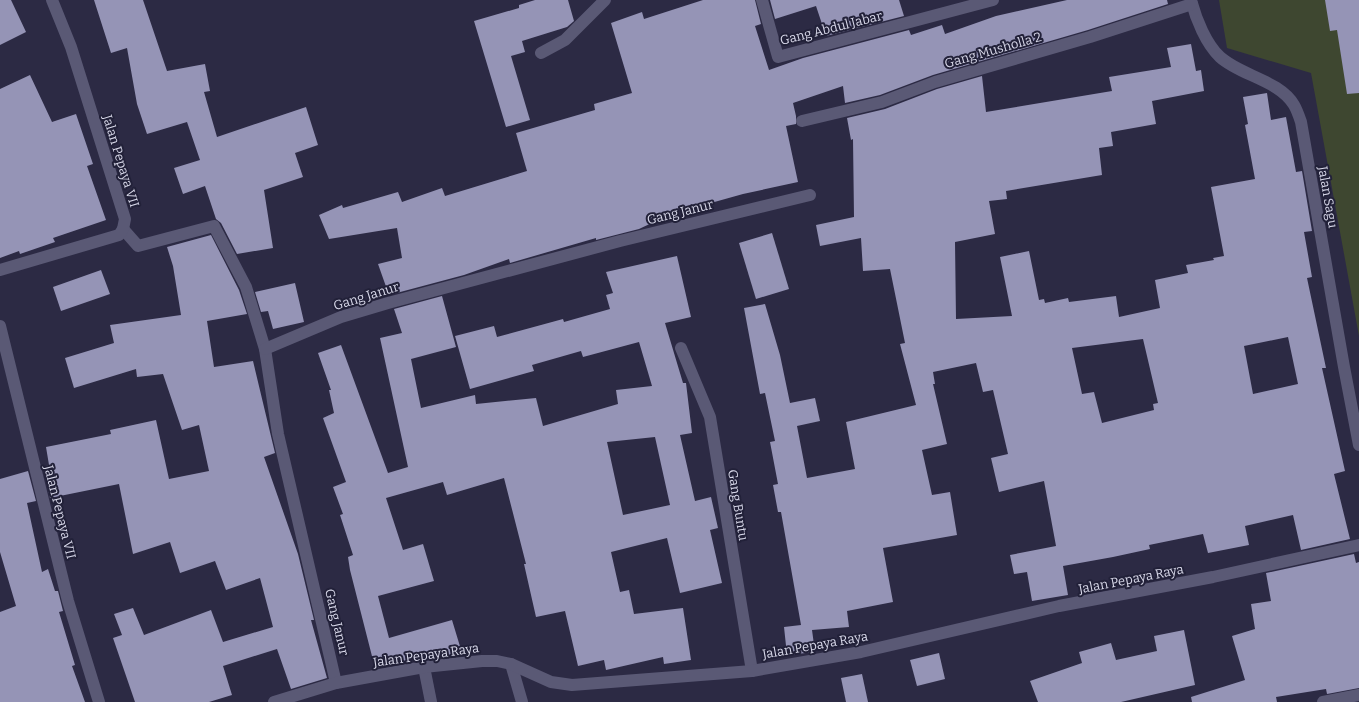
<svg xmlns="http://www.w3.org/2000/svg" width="1359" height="702" font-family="Bitter,serif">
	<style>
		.green { fill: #3e4730 }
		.building { fill: #9594b6; fill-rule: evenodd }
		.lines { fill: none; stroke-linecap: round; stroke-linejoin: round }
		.minor { stroke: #5a5975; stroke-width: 12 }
		.labels { text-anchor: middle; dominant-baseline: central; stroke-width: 4; stroke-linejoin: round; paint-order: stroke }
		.street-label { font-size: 13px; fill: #d9d9ea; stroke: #222139 }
	</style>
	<rect width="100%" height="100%" fill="#2c2a44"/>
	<!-- green -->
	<path class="green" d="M 1219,0 L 1359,0 L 1359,336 L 1311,73 L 1227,48 Z"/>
	<!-- building -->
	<g class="building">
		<path d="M 0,0 L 11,0 L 26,32 L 0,45 Z"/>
		<path d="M 94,0 L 143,0 L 167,71 L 205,64 L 210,91 L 204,92 L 217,137 L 306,107 L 318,145 L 295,153 L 303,177 L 264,190 L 273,248 L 237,254 L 221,223 L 216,219 L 205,186 L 183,194 L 174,168 L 200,160 L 187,122 L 147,134 L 137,104 L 127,48 L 111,53 Z"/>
		<path d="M 535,0 L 568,0 L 574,21 L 567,27 L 522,41 L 525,52 L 511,56 L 530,120 L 506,127 L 474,21 L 519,8 L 519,5 Z"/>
		<path d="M 703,0 L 755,0 L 761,24 L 755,26 L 769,70 L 803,58 L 909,30 L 911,35 L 942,25 L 945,34 L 996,16 L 1067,0 L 1167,0 L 1168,4 L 1088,30 L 933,75 L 880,95 L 845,103 L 843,86 L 793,103 L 796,116 L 796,124 L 786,126 L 798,182 L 743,194 L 693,208 L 692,204 L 639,229 L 596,240 L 596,238 L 510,263 L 509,259 L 464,275 L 389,295 L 378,264 L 402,258 L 397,228 L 329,239 L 319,215 L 342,205 L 343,208 L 398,192 L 402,202 L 442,188 L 445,196 L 527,171 L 516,133 L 595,110 L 594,104 L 632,93 L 611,23 L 642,12 L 644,19 Z"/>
		<path d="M 770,0 L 899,0 L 904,16 L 826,36 L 816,6 L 775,19 Z"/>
		<path d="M 1325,0 L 1359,0 L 1359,93 L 1347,94 L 1337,30 L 1330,31 Z"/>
		<path d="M 1191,44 L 1196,71 L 1201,70 L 1204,91 L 1152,101 L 1156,124 L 1111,132 L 1113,146 L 1099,148 L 1102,175 L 1006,191 L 1007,199 L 989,201 L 995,234 L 955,242 L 956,319 L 1012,316 L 1000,257 L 1029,251 L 1039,300 L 1044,299 L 1045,303 L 1068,298 L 1069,302 L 1116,296 L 1119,317 L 1160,308 L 1155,280 L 1188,273 L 1186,265 L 1214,260 L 1213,258 L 1224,256 L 1211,187 L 1255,179 L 1245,125 L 1248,124 L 1243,97 L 1267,93 L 1271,120 L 1286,117 L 1296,172 L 1302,171 L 1312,231 L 1304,232 L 1312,277 L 1307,278 L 1326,368 L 1322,368 L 1345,471 L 1334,474 L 1350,539 L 1301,550 L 1293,515 L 1245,526 L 1249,545 L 1208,553 L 1203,534 L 1149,545 L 1150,549 L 1113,557 L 1063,566 L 1068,595 L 1032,601 L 1027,572 L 1014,574 L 1010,555 L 1056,546 L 1044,481 L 999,492 L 991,458 L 1008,454 L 993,390 L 983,392 L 976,363 L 933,372 L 935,384 L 933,384 L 947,444 L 922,450 L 932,495 L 950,492 L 957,535 L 883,548 L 893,602 L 847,611 L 849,627 L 812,630 L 815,652 L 787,655 L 784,627 L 801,625 L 781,512 L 778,512 L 773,485 L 778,484 L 770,442 L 775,441 L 765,393 L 760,394 L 744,308 L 765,304 L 780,355 L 790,403 L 815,398 L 820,421 L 797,426 L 807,478 L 855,469 L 846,422 L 916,405 L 900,344 L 905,343 L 890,269 L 863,271 L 861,238 L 820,246 L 816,225 L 854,217 L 853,139 L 851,140 L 847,118 L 885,109 L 937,89 L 982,76 L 986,112 L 1112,91 L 1109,77 L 1171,67 L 1167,48 ZM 1288,337 L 1298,384 L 1253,394 L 1244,346 ZM 1143,339 L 1158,403 L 1153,404 L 1154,410 L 1102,423 L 1094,392 L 1082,394 L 1072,348 Z"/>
		<path d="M 30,75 L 52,122 L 76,114 L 93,164 L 87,166 L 106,220 L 53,238 L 55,242 L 20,254 L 19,251 L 0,258 L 0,89 Z"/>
		<path d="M 772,233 L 789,289 L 756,299 L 739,243 Z"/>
		<path d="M 211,235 L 239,290 L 247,314 L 207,321 L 214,367 L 253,361 L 275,453 L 264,457 L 298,554 L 314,620 L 311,620 L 327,678 L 291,689 L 277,649 L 223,666 L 232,695 L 209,702 L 135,702 L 113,638 L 122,635 L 114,614 L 133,608 L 144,635 L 211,610 L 223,642 L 273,627 L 260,578 L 226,590 L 215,561 L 180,573 L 170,542 L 133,554 L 119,484 L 50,498 L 43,467 L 49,465 L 46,447 L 111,434 L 110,430 L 156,420 L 169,479 L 209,471 L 199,425 L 182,430 L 163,374 L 137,377 L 136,369 L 74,388 L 65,358 L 114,343 L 110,325 L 181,315 L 173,266 L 167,247 Z"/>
		<path d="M 677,256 L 691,317 L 665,323 L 683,383 L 686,383 L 692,433 L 680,435 L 695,501 L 711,497 L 718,528 L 710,530 L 722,583 L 680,593 L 667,538 L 611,552 L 620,592 L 629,590 L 634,614 L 683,608 L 691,660 L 664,664 L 663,657 L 606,670 L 604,660 L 578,666 L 565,611 L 536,617 L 524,564 L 526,564 L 504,478 L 447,495 L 443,482 L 386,498 L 403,550 L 423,544 L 434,581 L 378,596 L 389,638 L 452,620 L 462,653 L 426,659 L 424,654 L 390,666 L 375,668 L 350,570 L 348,557 L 353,555 L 340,515 L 343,514 L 333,487 L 346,482 L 323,418 L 334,413 L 329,390 L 331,390 L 318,353 L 341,345 L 388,473 L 408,467 L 380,338 L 402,333 L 394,309 L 442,296 L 456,347 L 411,359 L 421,408 L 475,395 L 476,404 L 536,398 L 543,426 L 618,404 L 616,390 L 652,386 L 639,342 L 583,357 L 581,351 L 532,365 L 534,371 L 470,389 L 455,336 L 494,326 L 497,337 L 563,319 L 564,322 L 610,309 L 606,295 L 613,293 L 606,272 ZM 655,437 L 670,505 L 623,515 L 607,442 Z"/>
		<path d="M 101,270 L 110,294 L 61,311 L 53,287 Z"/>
		<path d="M 295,283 L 304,322 L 273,329 L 268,311 L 261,312 L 255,292 Z"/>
		<path d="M 28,471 L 36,501 L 27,503 L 42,572 L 48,569 L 55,591 L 58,591 L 63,611 L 59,612 L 75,665 L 72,666 L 85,702 L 0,702 L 0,612 L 16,606 L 0,552 L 0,479 Z"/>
		<path d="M 1354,554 L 1356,563 L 1359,562 L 1359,688 L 1327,694 L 1326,689 L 1276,697 L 1277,702 L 1192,702 L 1191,697 L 1245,680 L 1232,636 L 1255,629 L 1251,604 L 1271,601 L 1266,573 Z"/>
		<path d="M 1184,630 L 1195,685 L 1121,702 L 1038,702 L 1030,681 L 1082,663 L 1079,652 L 1111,643 L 1116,660 L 1157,651 L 1154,636 Z"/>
		<path d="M 939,653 L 945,679 L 917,686 L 910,660 Z"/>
		<path d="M 862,674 L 868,702 L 846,702 L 841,678 Z"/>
	</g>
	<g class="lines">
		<!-- minor -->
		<g class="minor">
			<path d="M 762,0 L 778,57 L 993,0"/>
			<path d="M 1191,0 C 1196,19 1206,44 1220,57 C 1241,76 1279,80 1294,105 C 1297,110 1299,116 1301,122 L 1344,367 L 1359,445"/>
			<path d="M 541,53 L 565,40 L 605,0"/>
			<path d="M 802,121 L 882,102 L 935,82 L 1090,37 L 1192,4"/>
			<path d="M 123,229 L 138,246 L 214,226 L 246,287 L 265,349 L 278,434 L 336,683"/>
			<path d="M 0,270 L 119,235 L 123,229 L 125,219 L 71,47 L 52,0"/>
			<path d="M 0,326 L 68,601 L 99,702"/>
			<path d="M 681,348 L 710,417 L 752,671"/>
			<path d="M 265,349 L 341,317 L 388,303 L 620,241 L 810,195"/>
			<path d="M 511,664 L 522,702"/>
			<path d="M 424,667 L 431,702"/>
			<path d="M 274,702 L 336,683 L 424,667 L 482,661 L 497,661 L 511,664 L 551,682 L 572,685 L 752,671 L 861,652 L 1059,606 L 1213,577 L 1359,545"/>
			<path d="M 1323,702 L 1359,695"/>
		</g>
	</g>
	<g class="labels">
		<!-- street labels -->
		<g class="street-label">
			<text transform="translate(831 28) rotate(-14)">Gang Abdul Jabar</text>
			<text transform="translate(993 50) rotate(-16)">Gang Musholla 2</text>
			<text transform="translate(121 161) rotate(73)">Jalan Pepaya VII</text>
			<text transform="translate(1328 197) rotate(80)">Jalan Sagu</text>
			<text transform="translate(680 212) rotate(-14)">Gang Janur</text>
			<text transform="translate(366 296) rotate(-17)">Gang Janur</text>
			<text transform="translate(738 505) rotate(81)">Gang Buntu</text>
			<text transform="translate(60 512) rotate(76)">Jalan Pepaya VII</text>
			<text transform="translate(1131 579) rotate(-11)">Jalan Pepaya Raya</text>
			<text transform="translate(337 622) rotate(77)">Gang Janur</text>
			<text transform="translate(815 645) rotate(-10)">Jalan Pepaya Raya</text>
			<text transform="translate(426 655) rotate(-8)">Jalan Pepaya Raya</text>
		</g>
	</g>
</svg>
